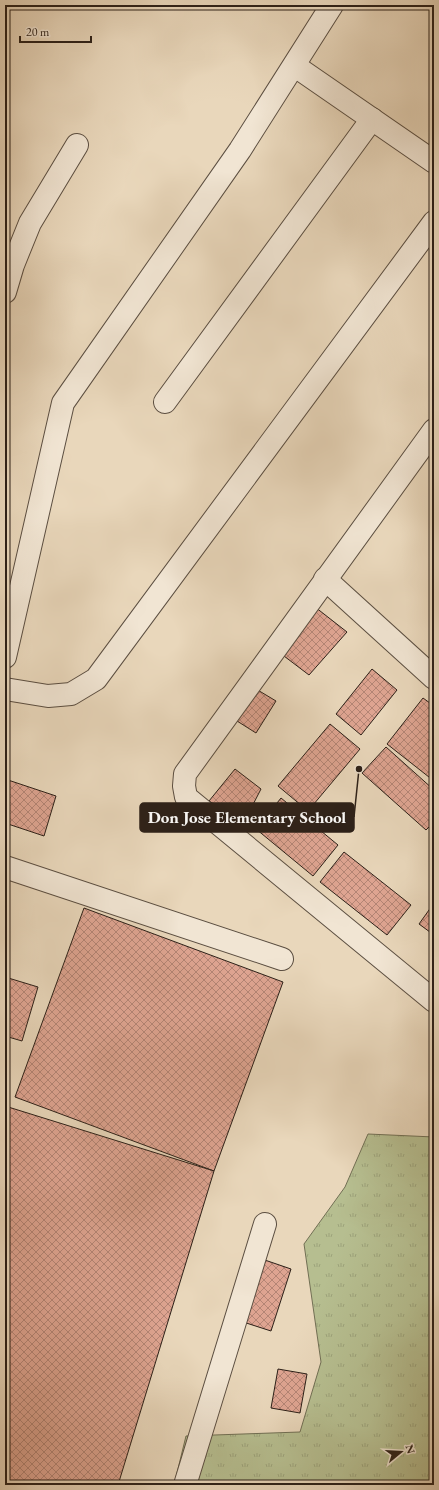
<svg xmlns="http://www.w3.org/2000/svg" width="439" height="1490" font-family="'EB Garamond',serif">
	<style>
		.grass { fill: url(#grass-tufts); stroke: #716f54 }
		.building { fill: url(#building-cross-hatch); stroke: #2c2018 }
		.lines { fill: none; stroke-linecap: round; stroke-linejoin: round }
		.minor-casing { stroke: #5b4e41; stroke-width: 24 }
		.minor { stroke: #f1e5d3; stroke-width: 22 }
		.leader { fill: none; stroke: #2c2018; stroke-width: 1.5 }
		.callout-dot { fill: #2c2018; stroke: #f1e5d3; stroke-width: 1.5 }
		.callout { fill: #2c2018; stroke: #2c2018; stroke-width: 1.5 }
		.callout-label { font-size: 17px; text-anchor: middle; font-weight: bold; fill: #fff }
	</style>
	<defs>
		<pattern id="grass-tufts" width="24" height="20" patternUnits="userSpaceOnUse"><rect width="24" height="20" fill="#b6be90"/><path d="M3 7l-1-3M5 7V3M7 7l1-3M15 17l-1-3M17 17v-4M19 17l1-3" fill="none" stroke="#9da37b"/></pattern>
		<pattern id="building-cross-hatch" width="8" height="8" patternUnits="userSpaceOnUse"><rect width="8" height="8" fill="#dea491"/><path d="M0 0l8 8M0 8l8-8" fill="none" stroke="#b48575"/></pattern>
	</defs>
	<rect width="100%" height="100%" fill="#e9d7bb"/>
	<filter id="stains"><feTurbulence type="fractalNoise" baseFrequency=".005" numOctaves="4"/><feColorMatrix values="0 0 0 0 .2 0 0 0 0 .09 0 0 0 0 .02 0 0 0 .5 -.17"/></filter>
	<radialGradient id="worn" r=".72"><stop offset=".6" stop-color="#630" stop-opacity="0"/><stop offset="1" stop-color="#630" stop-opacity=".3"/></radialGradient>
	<!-- grass -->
	<path class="grass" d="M 368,1134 L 434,1137 L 434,1485 L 174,1485 L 186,1436 L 300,1432 L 321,1362 L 304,1244 L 345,1187 Z"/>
	<!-- building -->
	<g class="building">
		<path d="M 315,607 L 347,632 L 309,675 L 280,653 Z"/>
		<path d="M 372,669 L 397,690 L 361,735 L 336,714 Z"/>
		<path d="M 256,689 L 276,701 L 256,733 L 237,721 Z"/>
		<path d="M 423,698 L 434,706 L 434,781 L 387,744 Z"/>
		<path d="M 330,724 L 360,749 L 308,811 L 278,786 Z"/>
		<path d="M 386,747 L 434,790 L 434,822 L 426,830 L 362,773 Z"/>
		<path d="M 235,769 L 261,789 L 244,822 L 209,801 Z"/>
		<path d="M 5,779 L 56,796 L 44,836 L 5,823 Z"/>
		<path d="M 281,798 L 338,845 L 313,876 L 256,829 Z"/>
		<path d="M 344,852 L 411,905 L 387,935 L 320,882 Z"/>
		<path d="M 434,903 L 434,935 L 419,924 Z"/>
		<path d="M 84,908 L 283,982 L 214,1171 L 15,1097 Z"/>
		<path d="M 5,977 L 38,987 L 22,1041 L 5,1036 Z"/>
		<path d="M 5,1106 L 214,1171 L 118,1485 L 5,1485 Z"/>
		<path d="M 256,1257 L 291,1269 L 271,1331 L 237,1320 Z"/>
		<path d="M 278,1369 L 307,1374 L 300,1413 L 271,1408 Z"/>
	</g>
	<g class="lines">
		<!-- minor casing -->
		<g class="minor-casing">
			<g id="minor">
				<path d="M 295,66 L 434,162"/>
				<path d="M 5,292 L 13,265 L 30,223 L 77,145"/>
				<path d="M 165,402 L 372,119"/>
				<path d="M 434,430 L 185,774 L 184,786 L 186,797 L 434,1001"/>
				<path d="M 325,579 L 434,678"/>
				<path d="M 5,657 L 63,403 L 240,150 L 332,5"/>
				<path d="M 5,689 L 48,696 L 71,694 L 96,679 L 434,222"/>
				<path d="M 5,867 L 282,959"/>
				<path d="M 185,1485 L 265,1224"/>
			</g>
		</g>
		<!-- minor -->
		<use href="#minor" class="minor"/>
	</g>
	<!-- callouts -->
	<path class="leader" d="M359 769L354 817"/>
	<circle class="callout-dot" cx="359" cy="769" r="4"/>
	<rect class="callout" x="140" y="803" width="214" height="29" rx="4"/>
	<g class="callout-label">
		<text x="247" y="823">Don Jose Elementary School</text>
	</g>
	<!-- margin -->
	<rect width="439" height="1490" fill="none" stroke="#e9d7bb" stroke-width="20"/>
	<rect x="6" y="6" width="427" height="1478" fill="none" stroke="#2c2018" stroke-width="2"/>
	<rect x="10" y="10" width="419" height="1470" fill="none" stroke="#2c2018"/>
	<!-- north arrow -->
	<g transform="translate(401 1452) rotate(72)" stroke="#f1e5d3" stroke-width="3" paint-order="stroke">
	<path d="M0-3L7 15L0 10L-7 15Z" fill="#2c2018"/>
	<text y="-6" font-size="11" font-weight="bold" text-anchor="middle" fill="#2c2018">N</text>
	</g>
	<!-- scale -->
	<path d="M20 36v6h71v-6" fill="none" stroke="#2c2018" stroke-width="2"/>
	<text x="26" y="36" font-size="12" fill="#2c2018" stroke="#f1e5d3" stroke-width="3" paint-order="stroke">20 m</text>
	<rect width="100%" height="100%" filter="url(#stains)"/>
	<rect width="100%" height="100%" fill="url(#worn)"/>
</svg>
